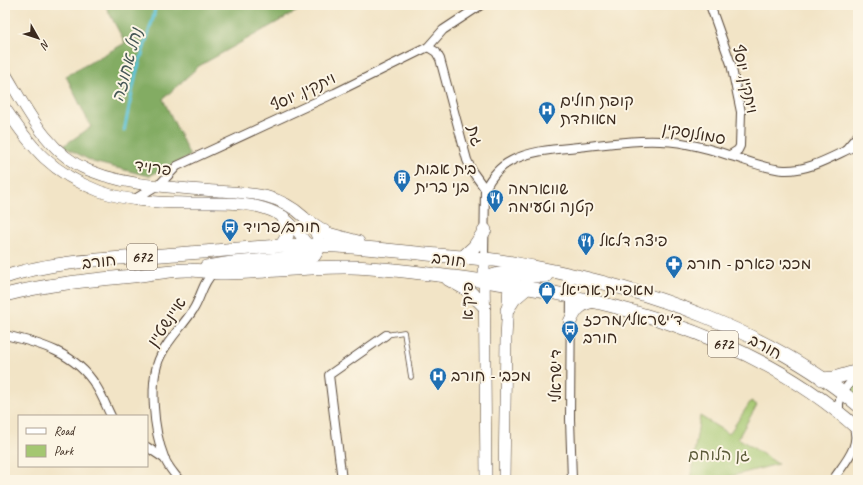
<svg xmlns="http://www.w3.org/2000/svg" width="863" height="485" font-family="Caveat,'Playpen Sans Hebrew',sans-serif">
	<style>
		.green { fill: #a4c771; stroke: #707848 }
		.forest { fill: #83ac63; stroke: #5f6b40 }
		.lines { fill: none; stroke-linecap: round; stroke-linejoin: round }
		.stream { stroke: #5fc5dd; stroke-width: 3 }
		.lane-casing { stroke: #564637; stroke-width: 5.5 }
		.street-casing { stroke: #564637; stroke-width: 10 }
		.secondary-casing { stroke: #564637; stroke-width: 12 }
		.primary-casing { stroke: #564637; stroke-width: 14 }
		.lane { stroke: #fff; stroke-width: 4 }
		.street { stroke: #fff; stroke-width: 8 }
		.secondary { stroke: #fff; stroke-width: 11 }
		.primary { stroke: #fff; stroke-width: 13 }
		.labels { text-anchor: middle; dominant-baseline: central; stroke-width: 4; stroke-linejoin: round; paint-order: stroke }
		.shield { fill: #fcf5e5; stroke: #75675a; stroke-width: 1 }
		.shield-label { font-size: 15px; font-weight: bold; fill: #3b2a1e }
		.street-label { font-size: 16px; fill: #3b2a1e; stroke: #fcf5e5 }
		.poi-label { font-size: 16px; fill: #3b2a1e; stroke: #fcf5e5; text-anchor: start }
		.park-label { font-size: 16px; fill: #5a5937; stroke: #fcf5e5 }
		.water-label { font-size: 17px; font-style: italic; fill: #465857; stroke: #fcf5e5 }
	</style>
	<rect width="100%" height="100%" fill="#fcf5e5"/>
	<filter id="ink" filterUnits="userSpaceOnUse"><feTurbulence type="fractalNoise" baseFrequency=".025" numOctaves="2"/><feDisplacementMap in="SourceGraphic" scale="8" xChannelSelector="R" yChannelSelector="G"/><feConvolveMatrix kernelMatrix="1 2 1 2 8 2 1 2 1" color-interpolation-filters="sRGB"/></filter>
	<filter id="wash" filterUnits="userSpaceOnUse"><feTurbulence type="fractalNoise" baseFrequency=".012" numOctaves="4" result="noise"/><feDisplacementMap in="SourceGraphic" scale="16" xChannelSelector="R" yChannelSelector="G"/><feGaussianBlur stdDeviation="0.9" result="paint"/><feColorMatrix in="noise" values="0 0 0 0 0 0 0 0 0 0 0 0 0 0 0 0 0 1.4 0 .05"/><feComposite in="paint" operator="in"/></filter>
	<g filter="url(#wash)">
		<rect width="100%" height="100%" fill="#f2e4c6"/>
		<!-- green -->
		<g class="green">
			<path d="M 858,380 L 858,398 L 849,390 Z"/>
			<path d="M 751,401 L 757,405 L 738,438 L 778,464 L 716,480 L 690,480 L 700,416 L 729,434 Z"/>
		</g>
		<!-- forest -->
		<path class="forest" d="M 105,5 L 308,5 L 199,66 L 163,99 L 190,156 L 149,176 L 93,162 L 63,146 L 91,127 L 66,76 L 125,43 Z"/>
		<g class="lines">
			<!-- stream -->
			<path class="stream" d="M 124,131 L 136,74 L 154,15 L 155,5"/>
		</g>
	</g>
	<g filter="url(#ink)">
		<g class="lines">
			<!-- lane casing -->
			<g class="lane-casing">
				<path id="lane" d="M 386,335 L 404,332 L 411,377"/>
			</g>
			<!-- street casing -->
			<g class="street-casing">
				<g id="street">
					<path d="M 710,5 L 731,64 L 741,112 L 740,146 L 738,150 L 730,155"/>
					<path d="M 428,47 L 436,52 L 440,59 L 467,160 L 472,171 L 485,189 L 484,259"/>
					<path d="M 847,148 L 858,135"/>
					<path d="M 485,189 C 491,177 499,167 511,161 C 531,150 557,149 579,147 C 615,143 652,137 687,144 C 702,147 717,151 731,156 C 748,161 766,169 784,170 C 811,171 834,155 858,145"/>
					<path d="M 135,199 L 161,183 L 177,166 L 335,93 L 428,47 L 443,30 L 481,5"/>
					<path d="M 567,273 L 571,288 L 570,419 L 572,480"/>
					<path d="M 5,335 C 40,343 76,353 96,386 C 102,395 106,406 111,416"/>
					<path d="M 840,413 C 835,397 848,385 858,374"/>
					<path d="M 147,447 L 165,459"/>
					<path d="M 179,480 C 174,473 167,466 164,457 C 154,432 148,380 161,355 C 169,338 183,326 193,310 C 201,298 202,283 213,273"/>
					<path d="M 342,480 L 329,375 L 386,335"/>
					<path d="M 833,480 C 844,463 862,446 853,425"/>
				</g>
			</g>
			<!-- secondary casing -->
			<g class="secondary-casing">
				<g id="secondary">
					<path d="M 5,73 C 27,109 47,153 88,170 C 110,179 136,184 159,186 C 178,188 197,190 217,191 C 250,193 278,193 304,217 C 312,225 318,234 320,246"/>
					<path d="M 5,108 C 32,149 52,173 99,191 C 131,203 170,203 204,203 C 228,203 254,202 276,213 C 291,220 302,237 311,250"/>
					<path d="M 486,480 L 484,259 L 491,261"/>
					<path d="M 504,480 L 506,338 L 509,284 L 507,277"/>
				</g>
			</g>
			<!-- primary casing -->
			<g class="primary-casing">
				<g id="primary">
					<path d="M 308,221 L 328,234 L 358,242"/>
					<path d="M 281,246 C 289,236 290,228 283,217"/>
					<path d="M 462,258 L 474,247 L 485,230"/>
					<path d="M 206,267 L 232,263 L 314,256 L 320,246"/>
					<path d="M 5,277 C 55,260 125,258 177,254 C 220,251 263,246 306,245 C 346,245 387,250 427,254 C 446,256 465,257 484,259 C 501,260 517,264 533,267 C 646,288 769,331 858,405"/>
					<path d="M 448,279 L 468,290 L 484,306"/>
					<path d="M 484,281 C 501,266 526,278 546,276"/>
					<path d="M 5,295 C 47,284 90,280 133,276 C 152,274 172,269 191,270 C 203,270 214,274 226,273 C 268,272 310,266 351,267 C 386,268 420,273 454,277 C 594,294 750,331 858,429"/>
					<path d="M 507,310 L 514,299 L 528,287"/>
					<path d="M 570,322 C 575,310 581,303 594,301"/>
					<path d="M 822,379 L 834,378 L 858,371"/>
				</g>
			</g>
			<!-- lane -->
			<use href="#lane" class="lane"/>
			<!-- street -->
			<use href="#street" class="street"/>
			<!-- secondary -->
			<use href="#secondary" class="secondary"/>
			<!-- primary -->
			<use href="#primary" class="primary"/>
		</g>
	</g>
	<!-- icons -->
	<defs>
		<g id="hospital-pin" transform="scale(0.9)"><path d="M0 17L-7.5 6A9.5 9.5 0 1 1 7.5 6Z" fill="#1f6fb2" stroke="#fcf5e5"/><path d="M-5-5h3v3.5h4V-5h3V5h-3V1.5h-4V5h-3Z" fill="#fff"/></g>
		<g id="building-pin" transform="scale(0.9)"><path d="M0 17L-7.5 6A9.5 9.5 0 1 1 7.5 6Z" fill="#1f6fb2" stroke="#fcf5e5"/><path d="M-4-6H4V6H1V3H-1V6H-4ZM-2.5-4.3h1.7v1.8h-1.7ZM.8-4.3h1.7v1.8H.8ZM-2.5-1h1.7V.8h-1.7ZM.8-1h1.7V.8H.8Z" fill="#fff"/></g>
		<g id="restaurant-pin" transform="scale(0.9)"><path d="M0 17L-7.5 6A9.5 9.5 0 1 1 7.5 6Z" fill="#1f6fb2" stroke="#fcf5e5"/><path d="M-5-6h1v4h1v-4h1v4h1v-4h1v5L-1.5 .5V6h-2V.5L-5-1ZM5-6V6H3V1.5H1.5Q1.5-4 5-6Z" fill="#fff"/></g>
		<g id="bus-pin" transform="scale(0.9)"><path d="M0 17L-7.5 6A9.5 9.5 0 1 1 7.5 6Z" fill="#1f6fb2" stroke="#fcf5e5"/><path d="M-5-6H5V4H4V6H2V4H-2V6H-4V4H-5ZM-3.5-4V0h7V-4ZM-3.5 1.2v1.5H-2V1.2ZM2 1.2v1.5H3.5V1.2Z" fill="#fff"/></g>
		<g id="pharmacy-pin" transform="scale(0.9)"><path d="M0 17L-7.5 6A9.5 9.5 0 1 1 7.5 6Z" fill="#1f6fb2" stroke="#fcf5e5"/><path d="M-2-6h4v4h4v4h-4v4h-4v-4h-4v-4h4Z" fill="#fff"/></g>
		<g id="shop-pin" transform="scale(0.9)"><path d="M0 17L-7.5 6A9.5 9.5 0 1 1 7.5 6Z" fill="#1f6fb2" stroke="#fcf5e5"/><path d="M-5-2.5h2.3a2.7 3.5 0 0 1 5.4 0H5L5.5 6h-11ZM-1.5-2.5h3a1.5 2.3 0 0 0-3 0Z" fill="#fff"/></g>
	</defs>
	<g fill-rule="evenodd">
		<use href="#hospital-pin" x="547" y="110"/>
		<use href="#building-pin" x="402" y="178"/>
		<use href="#restaurant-pin" x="495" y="198"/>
		<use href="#bus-pin" x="230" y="227"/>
		<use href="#restaurant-pin" x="586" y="241"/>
		<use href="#pharmacy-pin" x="674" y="264"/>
		<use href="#shop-pin" x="547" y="290"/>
		<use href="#bus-pin" x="570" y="329"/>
		<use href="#hospital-pin" x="438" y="376"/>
	</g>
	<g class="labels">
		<!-- shield labels -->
		<g class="shield">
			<rect x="127" y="244" width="30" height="26" rx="3"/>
			<rect x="708" y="331" width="30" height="26" rx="3"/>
		</g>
		<g class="shield-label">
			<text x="142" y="257">672</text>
			<text x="723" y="344">672</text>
		</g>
		<!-- street labels -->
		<g class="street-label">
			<text transform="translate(745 79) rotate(78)">ויתקין, יוסף</text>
			<text transform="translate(303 92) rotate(-25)">ויתקין, יוסף</text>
			<text transform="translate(694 134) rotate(10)">סמולנסקין</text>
			<text transform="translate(475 136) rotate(75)">גת</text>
			<text transform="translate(153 168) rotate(8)">פרויד</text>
			<text transform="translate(449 260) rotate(7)">חורב</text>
			<text transform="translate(99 262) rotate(-6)">חורב</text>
			<text transform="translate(468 301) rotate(-90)">פיק"א</text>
			<text transform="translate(167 322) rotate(-56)">איינשטיין</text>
			<text transform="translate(765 347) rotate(28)">חורב</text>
			<text transform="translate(556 376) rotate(-90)">ד'ישראלי</text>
		</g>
		<!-- poi labels -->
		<g class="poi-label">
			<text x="560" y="101">קופת חולים<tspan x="560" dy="18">מאוחדת</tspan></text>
			<text x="415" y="169">בית אבות<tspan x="415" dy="18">בני ברית</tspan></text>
			<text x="508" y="189">שווארמה<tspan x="508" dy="18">קטנה וטעימה</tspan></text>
			<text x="243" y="227">חורב/פרויד</text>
			<text x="599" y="241">פיצה דלאל</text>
			<text x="687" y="264">מכבי פארם - חורב</text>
			<text x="560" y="290">מאפיית אריאל</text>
			<text x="583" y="320">ד׳ישראלי/מרכז<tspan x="583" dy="18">חורב</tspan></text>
			<text x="451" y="376">מכבי - חורב</text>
		</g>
		<!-- park labels -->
		<g class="park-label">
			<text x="719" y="455">גן הלוחם</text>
		</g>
		<!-- water labels -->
		<g class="water-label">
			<text transform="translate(127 65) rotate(-75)">נחל אחוזה</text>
		</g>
	</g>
	<!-- margin -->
	<rect width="863" height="485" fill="none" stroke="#fcf5e5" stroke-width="20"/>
	<!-- legend -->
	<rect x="18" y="415" width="130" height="52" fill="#fcf5e5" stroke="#afa495"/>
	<rect x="26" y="428" width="20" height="6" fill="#ffffff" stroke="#afa495"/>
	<text x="54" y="435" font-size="12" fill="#3b2a1e">Road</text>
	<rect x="26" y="445" width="20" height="12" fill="#a4c771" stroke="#afa495"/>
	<text x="54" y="455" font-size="12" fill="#3b2a1e">Park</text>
	<!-- north arrow -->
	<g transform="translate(38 38) rotate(129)" stroke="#fcf5e5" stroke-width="3" paint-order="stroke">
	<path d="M0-3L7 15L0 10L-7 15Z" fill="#3b2a1e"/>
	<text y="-6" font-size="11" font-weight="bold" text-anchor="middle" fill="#3b2a1e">N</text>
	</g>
</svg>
